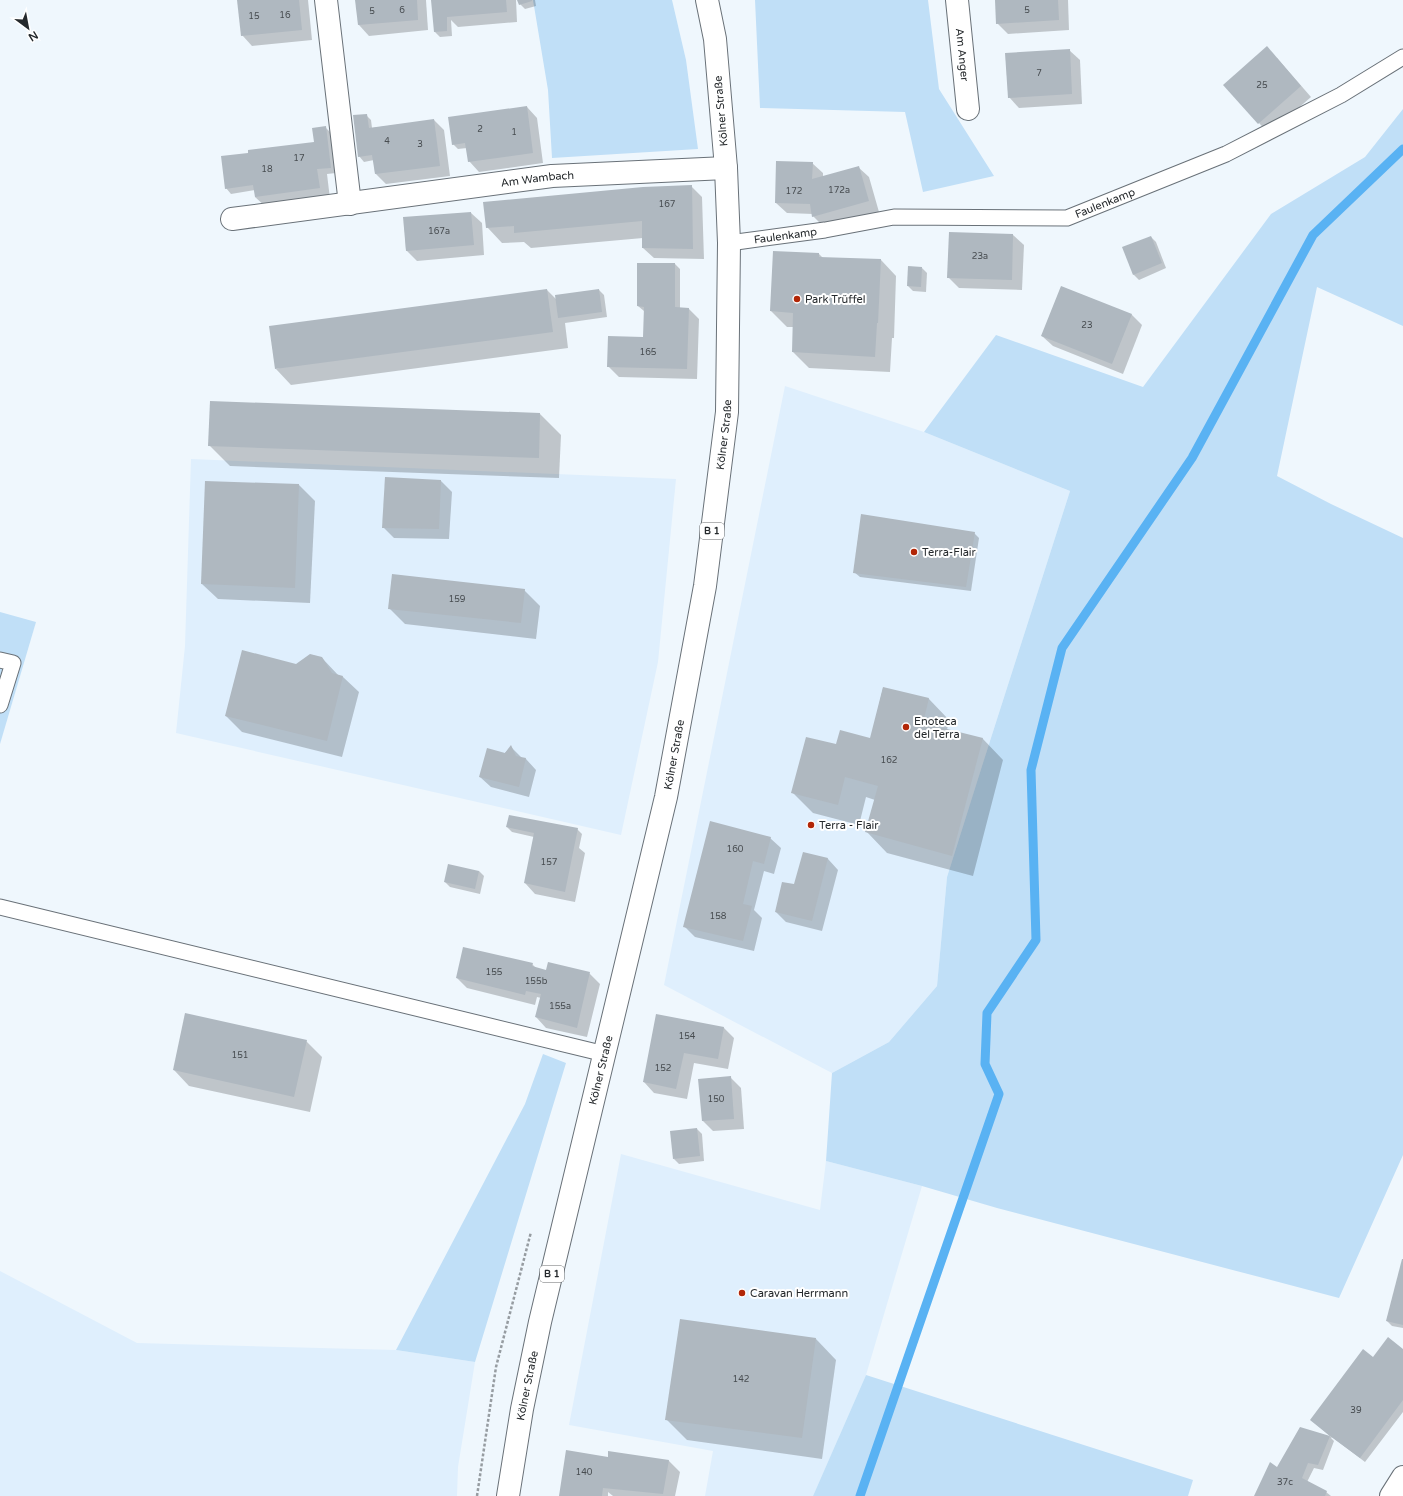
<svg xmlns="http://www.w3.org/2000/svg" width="1403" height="1496" font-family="'Varela Round',sans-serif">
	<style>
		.built { fill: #dfeffd }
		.green { fill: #c0dff7 }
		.shadow { fill: #0003 }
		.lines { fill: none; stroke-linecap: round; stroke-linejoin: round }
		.stream { stroke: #59b2f3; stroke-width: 9 }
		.building { fill: #afb8c0 }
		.lane-casing { stroke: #697178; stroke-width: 17 }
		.street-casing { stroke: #697178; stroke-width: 24 }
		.primary-casing { stroke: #697178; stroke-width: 24 }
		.path { stroke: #969ca1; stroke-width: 2.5; stroke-dasharray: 3 2; stroke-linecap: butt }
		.lane { stroke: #fff; stroke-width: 15 }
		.street { stroke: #fff; stroke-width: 22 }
		.primary { stroke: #fff; stroke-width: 22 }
		.poi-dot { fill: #b22607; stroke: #fff; stroke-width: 1.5 }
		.labels { text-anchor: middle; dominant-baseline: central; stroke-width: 4; stroke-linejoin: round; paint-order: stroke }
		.number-label { font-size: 9px; fill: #484d51 }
		.shield { fill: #fff; stroke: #66696b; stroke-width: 1 }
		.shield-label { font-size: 10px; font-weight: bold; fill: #25292c }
		.street-label { font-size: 11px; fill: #25292c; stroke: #fff }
		.poi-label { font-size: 11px; fill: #25292c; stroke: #fff; text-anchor: start }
	</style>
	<rect width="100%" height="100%" fill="#eff7fd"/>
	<!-- built -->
	<g class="built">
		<path d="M 785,386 L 924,432 L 1070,491 L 982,766 L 947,877 L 937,986 L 889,1042 L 832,1073 L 664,985 Z"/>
		<path d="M 191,459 L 676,479 L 658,662 L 621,835 L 176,733 L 185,646 Z"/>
		<path d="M 621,1154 L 820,1210 L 826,1161 L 922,1186 L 866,1375 L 813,1496 L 705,1496 L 713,1451 L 569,1425 Z"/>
		<path d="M 0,1271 L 137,1343 L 396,1350 L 475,1362 L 458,1467 L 457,1496 L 0,1496 Z"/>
	</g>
	<!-- green -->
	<g class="green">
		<path d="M 533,0 L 672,0 L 686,60 L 698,149 L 552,158 L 548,90 Z"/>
		<path d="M 755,0 L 928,0 L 939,89 L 994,176 L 923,192 L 905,112 L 760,108 Z"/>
		<path d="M 1403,109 L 1403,326 L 1317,287 L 1277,476 L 1331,504 L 1403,538 L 1403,1155 L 1339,1298 L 997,1208 L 922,1186 L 826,1161 L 832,1073 L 889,1042 L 937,986 L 947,877 L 982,766 L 1070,491 L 924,432 L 996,335 L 1143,387 L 1271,214 L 1365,157 Z"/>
		<path d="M 0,612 L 36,622 L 0,744 Z"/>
		<path d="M 543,1054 L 566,1063 L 475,1362 L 396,1350 L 525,1104 Z"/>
		<path d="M 866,1375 L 1193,1480 L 1188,1496 L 813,1496 Z"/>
	</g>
	<!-- shadow -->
	<g class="shadow">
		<path d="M 238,0 L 308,0 L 312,40 L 252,46 L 242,35 Z"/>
		<path d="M 356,0 L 426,0 L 428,30 L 369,36 L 359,25 Z"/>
		<path d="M 432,0 L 516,0 L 517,22 L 458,27 L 451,20 L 452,36 L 440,37 L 435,32 Z"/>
		<path d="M 519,0 L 535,0 L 536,6 L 525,9 L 520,4 Z"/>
		<path d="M 996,0 L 1068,0 L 1069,30 L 1008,34 L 997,23 Z"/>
		<path d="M 1069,50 L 1080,60 L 1082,104 L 1019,108 L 1009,97 Z"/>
		<path d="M 1277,58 L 1311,97 L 1269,134 L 1259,123 Z"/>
		<path d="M 527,107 L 537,118 L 543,163 L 479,172 L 469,161 L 467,148 L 458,149 L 453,144 Z"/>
		<path d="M 366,115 L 371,120 L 372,128 L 434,120 L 444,130 L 450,176 L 386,184 L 375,173 L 374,160 L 364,162 L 359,156 Z"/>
		<path d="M 325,127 L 330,132 L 336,173 L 327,174 L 330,199 L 266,207 L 255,197 L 255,190 L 231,194 L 226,188 L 315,145 Z"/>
		<path d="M 812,163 L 823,173 L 823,177 L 858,167 L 869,177 L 879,212 L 824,227 L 813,216 L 813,214 L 787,213 L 776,203 Z"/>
		<path d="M 691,186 L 702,197 L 704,259 L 654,258 L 643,248 L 643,238 L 531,248 L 524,242 L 502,243 L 487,227 Z"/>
		<path d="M 471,213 L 482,223 L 484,255 L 417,261 L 406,250 L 404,218 Z"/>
		<path d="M 950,233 L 1013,235 L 1024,245 L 1022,290 L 959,288 L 948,277 Z"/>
		<path d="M 1151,237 L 1156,242 L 1166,268 L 1139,280 L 1134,275 L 1124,248 Z"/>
		<path d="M 819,254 L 823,258 L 881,260 L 896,276 L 894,338 L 892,338 L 890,372 L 809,368 L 793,352 L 794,327 L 787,327 L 771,311 Z"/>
		<path d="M 675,264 L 680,269 L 680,308 L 689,309 L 699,319 L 697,379 L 619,377 L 608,366 L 644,338 L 644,311 L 638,306 Z"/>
		<path d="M 922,268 L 927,273 L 926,292 L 913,291 L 908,286 Z"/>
		<path d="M 1062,287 L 1132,315 L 1142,325 L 1123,374 L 1053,346 L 1042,336 Z"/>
		<path d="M 547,290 L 556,299 L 599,290 L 604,295 L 607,317 L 565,323 L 568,348 L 291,385 L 276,369 Z"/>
		<path d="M 540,414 L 561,435 L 559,478 L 230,466 L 209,445 Z"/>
		<path d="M 386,478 L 441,481 L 452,492 L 449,539 L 394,538 L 383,527 Z"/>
		<path d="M 299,485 L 315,501 L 310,603 L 218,599 L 202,584 Z"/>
		<path d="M 974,533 L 979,538 L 971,591 L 860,577 L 854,572 Z"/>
		<path d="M 524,590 L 540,606 L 536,639 L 405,624 L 389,608 Z"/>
		<path d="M 322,658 L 339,676 L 343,677 L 359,692 L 342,757 L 242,732 L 226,716 L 296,665 Z"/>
		<path d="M 883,688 L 929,699 L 949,720 L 947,730 L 983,739 L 1003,760 L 973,876 L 887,853 L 867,832 L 875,800 L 866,797 L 859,825 L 813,813 L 793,793 L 836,745 L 871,739 Z"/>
		<path d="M 511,747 L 522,758 L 526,759 L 536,770 L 529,797 L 491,787 L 480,777 Z"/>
		<path d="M 507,827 L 577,829 L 582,834 L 579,848 L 585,853 L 575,902 L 535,894 L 525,883 L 534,837 L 512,832 Z"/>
		<path d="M 770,838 L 781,848 L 774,874 L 764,871 L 754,910 L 762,918 L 754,951 L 695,937 L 684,926 Z"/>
		<path d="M 804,853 L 828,859 L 838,870 L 822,931 L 786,922 L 776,912 L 795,885 Z"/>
		<path d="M 479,871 L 484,876 L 480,894 L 450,887 L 445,882 Z"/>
		<path d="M 532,964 L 537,969 L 546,971 L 589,973 L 600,984 L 587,1037 L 546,1028 L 536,1017 L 541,998 L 537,997 L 535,1005 L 467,988 L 457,978 Z"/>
		<path d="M 657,1015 L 724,1028 L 734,1038 L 728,1069 L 694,1063 L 687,1099 L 654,1093 L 644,1082 Z"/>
		<path d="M 306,1041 L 322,1057 L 310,1112 L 189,1086 L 174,1070 Z"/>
		<path d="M 730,1077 L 741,1088 L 744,1129 L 713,1131 L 702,1120 Z"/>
		<path d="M 697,1129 L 702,1134 L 704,1161 L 679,1164 L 674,1159 Z"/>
		<path d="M 1403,1260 L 1403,1328 L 1392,1326 L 1387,1321 Z"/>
		<path d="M 816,1339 L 836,1360 L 822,1459 L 687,1440 L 666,1419 Z"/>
		<path d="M 1403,1350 L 1403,1412 L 1365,1462 L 1332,1437 L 1331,1438 L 1334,1441 L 1323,1470 L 1314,1468 L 1307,1482 L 1326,1492 L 1331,1496 L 1255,1496 L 1278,1468 L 1300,1428 L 1331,1437 L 1311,1420 L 1374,1358 Z"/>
		<path d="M 609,1452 L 669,1461 L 680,1472 L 675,1496 L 613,1496 L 608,1492 L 608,1496 L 560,1496 L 608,1458 Z"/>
	</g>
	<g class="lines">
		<!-- stream -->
		<path class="stream" d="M 860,1496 L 999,1094 L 985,1064 L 987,1013 L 1036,940 L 1031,770 L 1062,648 L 1192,458 L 1313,235 L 1403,149"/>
	</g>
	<!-- building -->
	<g class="building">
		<path d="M 237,0 L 299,0 L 302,30 L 241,36 Z"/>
		<path d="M 355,0 L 417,0 L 418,20 L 358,25 Z"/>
		<path d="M 431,0 L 506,0 L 507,12 L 447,17 L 447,31 L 434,32 Z"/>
		<path d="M 517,0 L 532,0 L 532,1 L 519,5 Z"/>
		<path d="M 995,0 L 1058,0 L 1059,20 L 996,24 Z"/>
		<path d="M 1267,46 L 1301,86 L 1258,124 L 1223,85 Z"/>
		<path d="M 1070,49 L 1072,94 L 1008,98 L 1005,53 Z"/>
		<path d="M 527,106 L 533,153 L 468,162 L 465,143 L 452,145 L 448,117 Z"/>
		<path d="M 367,114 L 369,128 L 434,119 L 440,166 L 375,174 L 372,155 L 358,157 L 353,115 Z"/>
		<path d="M 326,126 L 331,168 L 317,169 L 320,188 L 255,197 L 253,185 L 225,189 L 221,156 L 248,153 L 248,150 L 314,142 L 312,128 Z"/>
		<path d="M 776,161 L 813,162 L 812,179 L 859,166 L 869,201 L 812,217 L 810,204 L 775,203 Z"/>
		<path d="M 692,185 L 693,249 L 642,248 L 642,221 L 514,233 L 514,226 L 486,228 L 483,202 L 643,187 Z"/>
		<path d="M 471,212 L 474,245 L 406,251 L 403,217 Z"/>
		<path d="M 949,232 L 1013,234 L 1012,280 L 947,278 Z"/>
		<path d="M 1151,236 L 1162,263 L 1133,275 L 1122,247 Z"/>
		<path d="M 773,251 L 819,253 L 819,257 L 881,259 L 878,323 L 877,323 L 875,357 L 792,352 L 793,313 L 770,311 Z"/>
		<path d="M 637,263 L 675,263 L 675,307 L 689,308 L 687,369 L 607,367 L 608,336 L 643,337 L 644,307 L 637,306 Z"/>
		<path d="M 908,266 L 922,267 L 921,287 L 907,286 Z"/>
		<path d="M 1061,286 L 1132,314 L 1112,364 L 1041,336 Z"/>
		<path d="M 547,289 L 553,332 L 275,369 L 269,326 Z"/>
		<path d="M 599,289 L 602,312 L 558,318 L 555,295 Z"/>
		<path d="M 210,401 L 540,413 L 539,458 L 208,446 Z"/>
		<path d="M 385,477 L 441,480 L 439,529 L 382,528 Z"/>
		<path d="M 205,481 L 299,484 L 295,588 L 201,584 Z"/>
		<path d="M 861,514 L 975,532 L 966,587 L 853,573 Z"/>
		<path d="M 392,574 L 525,589 L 521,623 L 388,609 Z"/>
		<path d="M 242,650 L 296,664 L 310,654 L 322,657 L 332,673 L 343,676 L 327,741 L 225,716 Z"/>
		<path d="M 883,687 L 929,698 L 923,723 L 983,738 L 952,856 L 865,832 L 878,786 L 845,777 L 838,805 L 791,793 L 806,737 L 836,744 L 840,730 L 870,738 Z"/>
		<path d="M 511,745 L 516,756 L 526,758 L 519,787 L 479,777 L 487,748 L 505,753 Z"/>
		<path d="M 509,815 L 578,828 L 565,892 L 524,883 L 534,833 L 506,827 Z"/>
		<path d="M 710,821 L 771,837 L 764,864 L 753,861 L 743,904 L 752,906 L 743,941 L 683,927 Z"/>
		<path d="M 803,852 L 828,858 L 812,921 L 775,912 L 782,882 L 794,884 Z"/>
		<path d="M 448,864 L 479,871 L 475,889 L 444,882 Z"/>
		<path d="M 463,947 L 533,963 L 532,966 L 546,970 L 548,962 L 590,972 L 577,1028 L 535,1017 L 541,994 L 526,991 L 525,995 L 456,978 Z"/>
		<path d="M 185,1013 L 307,1040 L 294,1097 L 173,1070 Z"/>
		<path d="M 656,1014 L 724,1027 L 718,1059 L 684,1053 L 676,1089 L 643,1082 Z"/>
		<path d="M 731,1076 L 734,1119 L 702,1121 L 698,1079 Z"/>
		<path d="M 697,1128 L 700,1156 L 673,1159 L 670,1131 Z"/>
		<path d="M 1402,1259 L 1403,1259 L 1403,1325 L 1386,1321 Z"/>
		<path d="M 680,1319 L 816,1338 L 802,1438 L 665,1420 Z"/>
		<path d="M 1388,1337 L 1403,1349 L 1403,1400 L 1360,1458 L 1330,1436 L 1318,1465 L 1308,1463 L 1302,1478 L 1327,1491 L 1325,1496 L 1254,1496 L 1270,1462 L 1277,1467 L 1300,1427 L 1330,1436 L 1310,1420 L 1363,1349 L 1373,1357 Z"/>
		<path d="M 566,1450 L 608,1457 L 608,1451 L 669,1460 L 663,1494 L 603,1488 L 602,1496 L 559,1496 Z"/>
	</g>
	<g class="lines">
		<!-- lane casing -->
		<g class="lane-casing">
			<g id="lane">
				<path id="s1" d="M 729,243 L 825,230 L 894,217 L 1067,218 L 1226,154 L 1341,95 L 1403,57"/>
				<path d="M 0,660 L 13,663 L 0,705"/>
				<path d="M 0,907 L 605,1054"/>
			</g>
		</g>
		<!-- street casing -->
		<g class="street-casing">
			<g id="street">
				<path d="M 326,0 L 350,204"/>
				<path id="s2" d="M 957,0 L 968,109"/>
				<path id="s3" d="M 232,219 L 552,176 L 726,168"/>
				<path d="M 1391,1496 L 1403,1477"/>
			</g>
		</g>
		<!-- primary casing -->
		<g class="primary-casing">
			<g id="primary">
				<path id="s4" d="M 508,1496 L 522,1409 L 540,1322 L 666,797 L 705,586 L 727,412 L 729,243 L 726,168 L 715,39 L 707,0"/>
			</g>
		</g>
		<!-- path -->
		<path class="path" d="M 477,1496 L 496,1367 L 531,1232"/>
		<!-- lane -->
		<use href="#lane" class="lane"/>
		<!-- street -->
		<use href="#street" class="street"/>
		<!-- primary -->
		<use href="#primary" class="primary"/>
	</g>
	<!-- markers -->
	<g class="poi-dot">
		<circle cx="797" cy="299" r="4"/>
		<circle cx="914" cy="552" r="4"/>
		<circle cx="906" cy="727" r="4"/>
		<circle cx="811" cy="825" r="4"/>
		<circle cx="742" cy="1293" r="4"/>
	</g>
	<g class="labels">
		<!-- number labels -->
		<g class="number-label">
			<text x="402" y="10">6</text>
			<text x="1027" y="10">5</text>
			<text x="372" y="11">5</text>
			<text x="285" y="15">16</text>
			<text x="254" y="16">15</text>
			<text x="1039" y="73">7</text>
			<text x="1262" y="85">25</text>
			<text x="480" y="129">2</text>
			<text x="514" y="132">1</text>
			<text x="387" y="141">4</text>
			<text x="420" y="144">3</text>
			<text x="299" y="158">17</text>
			<text x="267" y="169">18</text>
			<text x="839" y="190">172a</text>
			<text x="794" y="191">172</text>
			<text x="667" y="204">167</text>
			<text x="439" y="231">167a</text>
			<text x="980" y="256">23a</text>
			<text x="1087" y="325">23</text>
			<text x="648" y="352">165</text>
			<text x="457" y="599">159</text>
			<text x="889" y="760">162</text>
			<text x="735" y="849">160</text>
			<text x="549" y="862">157</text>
			<text x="718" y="916">158</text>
			<text x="494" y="972">155</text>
			<text x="536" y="981">155b</text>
			<text x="560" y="1006">155a</text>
			<text x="687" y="1036">154</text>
			<text x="240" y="1055">151</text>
			<text x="663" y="1068">152</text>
			<text x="716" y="1099">150</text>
			<text x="741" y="1379">142</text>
			<text x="1356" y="1410">39</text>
			<text x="584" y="1472">140</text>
			<text x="1285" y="1482">37c</text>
		</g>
		<!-- shield labels -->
		<g class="shield">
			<rect x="700" y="523" width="24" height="16" rx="3"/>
			<rect x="540" y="1266" width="24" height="16" rx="3"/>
		</g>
		<g class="shield-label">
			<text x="712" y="531">B 1</text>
			<text x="552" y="1274">B 1</text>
		</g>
		<!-- street labels -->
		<g class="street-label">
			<text stroke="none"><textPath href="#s2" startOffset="55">Am Anger</textPath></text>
			<text transform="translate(721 111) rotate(-95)">Kölner Straße</text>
			<text stroke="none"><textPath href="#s3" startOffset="308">Am Wambach</textPath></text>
			<text stroke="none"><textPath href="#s1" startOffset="381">Faulenkamp</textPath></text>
			<text stroke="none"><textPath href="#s1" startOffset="57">Faulenkamp</textPath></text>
			<text stroke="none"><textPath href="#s4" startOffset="1084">Kölner Straße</textPath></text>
			<text stroke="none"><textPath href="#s4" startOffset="760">Kölner Straße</textPath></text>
			<text stroke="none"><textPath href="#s4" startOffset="436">Kölner Straße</textPath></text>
			<text stroke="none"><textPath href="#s4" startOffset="112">Kölner Straße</textPath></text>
		</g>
		<!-- poi labels -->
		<g class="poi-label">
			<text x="805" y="299">Park Trüffel</text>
			<text x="922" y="552">Terra-Flair</text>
			<text x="914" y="721">Enoteca<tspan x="914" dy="13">del Terra</tspan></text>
			<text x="819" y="825">Terra - Flair</text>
			<text x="750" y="1293">Caravan Herrmann</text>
		</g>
	</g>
	<!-- north arrow -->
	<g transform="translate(28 28) rotate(148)" stroke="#ffffff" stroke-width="3" paint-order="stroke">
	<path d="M0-3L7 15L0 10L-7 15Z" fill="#25292c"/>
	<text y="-6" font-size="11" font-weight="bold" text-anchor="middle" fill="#25292c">N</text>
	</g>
</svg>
